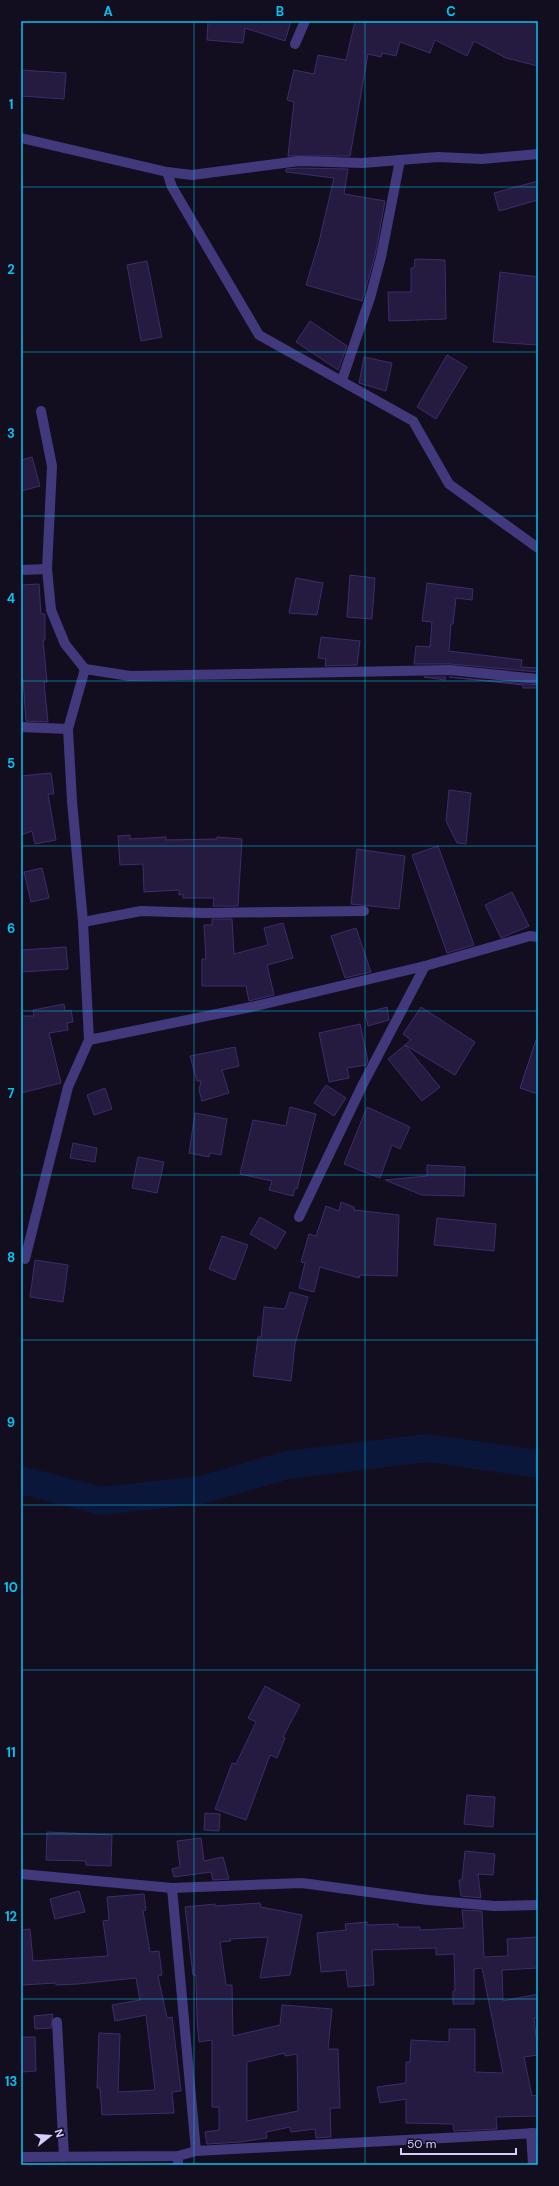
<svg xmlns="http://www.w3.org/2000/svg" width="559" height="2186" font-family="'DM Sans',sans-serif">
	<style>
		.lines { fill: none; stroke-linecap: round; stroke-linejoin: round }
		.river { stroke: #0a173b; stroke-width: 28 }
		.building { fill: #251a40; stroke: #3f2c6b; fill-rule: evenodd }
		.minor { stroke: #42397d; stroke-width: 10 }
		.tertiary { stroke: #42397d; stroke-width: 10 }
		.grid { fill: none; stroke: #07c2f0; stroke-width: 1; stroke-opacity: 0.55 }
		.neatline { fill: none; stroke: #07c2f0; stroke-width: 1.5 }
		.grid-label { font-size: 13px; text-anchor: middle; font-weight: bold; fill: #07c2f0 }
	</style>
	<rect width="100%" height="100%" fill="#120d1f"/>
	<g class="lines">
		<!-- river -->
		<path class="river" d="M 21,1480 L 101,1501 L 201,1490 L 287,1465 L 427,1448 L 538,1464"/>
	</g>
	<!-- building -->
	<g class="building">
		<path d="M 208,21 L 291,21 L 285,41 L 245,28 L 243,43 L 207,40 Z"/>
		<path d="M 355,21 L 538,21 L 538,66 L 506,58 L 474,41 L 467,56 L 435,40 L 430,53 L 400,42 L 396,56 L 382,53 L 381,57 L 368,54 L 350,156 L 288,156 L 294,102 L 287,100 L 294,70 L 314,74 L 318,55 L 346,60 Z"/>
		<path d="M 21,70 L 66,73 L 64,99 L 21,96 Z"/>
		<path d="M 299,168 L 348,169 L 344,194 L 385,201 L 375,256 L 362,301 L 306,285 L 319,242 L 334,178 L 286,172 L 286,169 Z"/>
		<path d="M 538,181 L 538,200 L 499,211 L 494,193 Z"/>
		<path d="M 415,259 L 445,260 L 446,319 L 389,321 L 388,292 L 411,292 L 411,268 L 414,268 Z"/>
		<path d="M 147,261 L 162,337 L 141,341 L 127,265 Z"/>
		<path d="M 500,272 L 538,277 L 538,345 L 493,342 Z"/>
		<path d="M 310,321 L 347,346 L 338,370 L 296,342 Z"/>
		<path d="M 447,355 L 467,367 L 436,419 L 417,407 Z"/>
		<path d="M 364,357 L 392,363 L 386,391 L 359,383 Z"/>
		<path d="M 32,457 L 40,486 L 21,491 L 21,460 Z"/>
		<path d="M 350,575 L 375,578 L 372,619 L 347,617 Z"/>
		<path d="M 296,578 L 323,583 L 317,615 L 289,613 Z"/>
		<path d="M 427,583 L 473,589 L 472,600 L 456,598 L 453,624 L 451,624 L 449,651 L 522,660 L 521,667 L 538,668 L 538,672 L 451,664 L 414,664 L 416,646 L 430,647 L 432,622 L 422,621 Z"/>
		<path d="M 39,584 L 41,614 L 45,614 L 45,640 L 43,640 L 47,682 L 44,682 L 48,722 L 26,721 L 23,679 L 21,680 L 21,585 Z"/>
		<path d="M 321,637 L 360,641 L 357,665 L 325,666 L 326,659 L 318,658 Z"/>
		<path d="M 424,677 L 446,677 L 445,680 Z"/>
		<path d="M 449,677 L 538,685 L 538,688 L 523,688 L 523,685 Z"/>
		<path d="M 51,773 L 54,794 L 48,794 L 56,840 L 35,844 L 32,831 L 21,835 L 21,776 Z"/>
		<path d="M 449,790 L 471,793 L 466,844 L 457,843 L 446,821 Z"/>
		<path d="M 130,835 L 130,839 L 166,837 L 166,840 L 217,839 L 217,837 L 242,839 L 238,906 L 213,906 L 214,898 L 183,898 L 183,894 L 179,895 L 179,890 L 144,892 L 143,864 L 120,865 L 118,836 Z"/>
		<path d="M 438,846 L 474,945 L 447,953 L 412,855 Z"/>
		<path d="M 357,849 L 405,856 L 399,909 L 351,904 Z"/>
		<path d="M 42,868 L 49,898 L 31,902 L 24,872 Z"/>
		<path d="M 512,892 L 529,926 L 501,938 L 485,905 Z"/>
		<path d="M 212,919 L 232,919 L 234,954 L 268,945 L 264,928 L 283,923 L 293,958 L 267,965 L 274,995 L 249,1001 L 246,986 L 202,986 L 202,959 L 206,959 L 204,925 L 212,925 Z"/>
		<path d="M 356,928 L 371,972 L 345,978 L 331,936 Z"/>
		<path d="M 66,947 L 68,969 L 21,972 L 21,950 Z"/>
		<path d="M 64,1004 L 65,1011 L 71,1010 L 73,1022 L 67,1023 L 68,1030 L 49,1033 L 61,1083 L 21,1093 L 21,1016 L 34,1016 L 33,1010 Z"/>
		<path d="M 387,1007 L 389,1020 L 368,1026 L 365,1013 Z"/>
		<path d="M 421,1007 L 475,1042 L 455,1075 L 405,1045 L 440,1087 L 422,1101 L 388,1059 L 411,1040 L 403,1034 Z"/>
		<path d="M 360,1024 L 368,1061 L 366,1065 L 347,1068 L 349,1078 L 329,1082 L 319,1033 Z"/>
		<path d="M 536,1040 L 538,1041 L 538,1094 L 520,1088 Z"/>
		<path d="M 235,1047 L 239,1066 L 222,1070 L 229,1093 L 202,1101 L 199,1090 L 201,1081 L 197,1081 L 190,1056 Z"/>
		<path d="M 326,1085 L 346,1098 L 334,1116 L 314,1103 Z"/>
		<path d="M 105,1088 L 112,1109 L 94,1115 L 87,1095 Z"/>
		<path d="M 290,1107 L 316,1114 L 297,1189 L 295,1188 L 293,1196 L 269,1190 L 272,1181 L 240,1174 L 253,1120 L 286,1126 Z"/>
		<path d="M 367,1107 L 410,1127 L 400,1149 L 392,1145 L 380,1178 L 344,1164 Z"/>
		<path d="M 195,1113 L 227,1119 L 221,1155 L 210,1153 L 209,1157 L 189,1153 Z"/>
		<path d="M 73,1143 L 97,1148 L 95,1162 L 70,1158 Z"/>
		<path d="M 138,1157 L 164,1162 L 157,1193 L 132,1188 Z"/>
		<path d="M 427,1165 L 465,1167 L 464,1196 L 422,1195 L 385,1180 L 427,1176 Z"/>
		<path d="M 341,1202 L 354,1207 L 354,1210 L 399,1215 L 397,1276 L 360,1275 L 359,1278 L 320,1267 L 314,1292 L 299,1288 L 305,1263 L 301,1262 L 309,1234 L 316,1236 L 326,1206 L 339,1211 Z"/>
		<path d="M 260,1217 L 286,1232 L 276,1249 L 250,1234 Z"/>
		<path d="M 437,1218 L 496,1224 L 494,1251 L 434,1245 Z"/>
		<path d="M 222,1236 L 248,1245 L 235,1280 L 209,1269 Z"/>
		<path d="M 35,1260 L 68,1265 L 63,1302 L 30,1297 Z"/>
		<path d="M 290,1292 L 308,1297 L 295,1344 L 291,1381 L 253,1376 L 258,1337 L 261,1337 L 264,1307 L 285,1309 Z"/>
		<path d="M 265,1686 L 300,1705 L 283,1737 L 285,1738 L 277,1758 L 270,1755 L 246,1820 L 215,1809 L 232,1763 L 236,1764 L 256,1722 L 248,1718 Z"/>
		<path d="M 467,1795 L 495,1797 L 493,1827 L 464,1824 Z"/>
		<path d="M 205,1813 L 220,1814 L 219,1831 L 204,1830 Z"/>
		<path d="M 47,1832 L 112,1835 L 111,1866 L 86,1865 L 86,1861 L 46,1860 Z"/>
		<path d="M 201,1838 L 204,1861 L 223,1857 L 229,1879 L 213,1880 L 211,1872 L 174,1877 L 172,1869 L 180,1867 L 177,1841 Z"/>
		<path d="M 465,1851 L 495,1854 L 493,1875 L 478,1874 L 481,1898 L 461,1896 L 459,1880 L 462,1880 Z"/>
		<path d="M 79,1891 L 85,1912 L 55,1919 L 50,1899 Z"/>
		<path d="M 144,1894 L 146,1910 L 143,1911 L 150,1952 L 159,1951 L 162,1975 L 158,1976 L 167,2018 L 172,2017 L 181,2091 L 172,2092 L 174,2113 L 102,2115 L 100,2088 L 97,2088 L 99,2033 L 120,2034 L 118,2092 L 155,2090 L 146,2015 L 115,2021 L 112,2005 L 140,2000 L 136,1978 L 78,1984 L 56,1985 L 56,1983 L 22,1985 L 21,1930 L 30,1929 L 33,1961 L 108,1956 L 103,1921 L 109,1920 L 107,1897 Z"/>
		<path d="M 260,1903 L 261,1907 L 302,1915 L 290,1975 L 260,1978 L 268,1937 L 230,1939 L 231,1941 L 220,1942 L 226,1985 L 232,1985 L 233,2036 L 280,2025 L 282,2005 L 332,2009 L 328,2049 L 338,2049 L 340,2108 L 330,2108 L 331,2137 L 316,2138 L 315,2129 L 291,2132 L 290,2127 L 266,2132 L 267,2138 L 240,2142 L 207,2144 L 205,2132 L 219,2130 L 219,2107 L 212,2107 L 212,2040 L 199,2042 L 197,2020 L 196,1975 L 193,1975 L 185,1907 L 215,1904 L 215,1906 ZM 285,2053 L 285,2056 L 297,2054 L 298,2111 L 247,2121 L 247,2062 Z"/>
		<path d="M 462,1910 L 482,1911 L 484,1957 L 508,1956 L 507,1939 L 538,1937 L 538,1968 L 502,1970 L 503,2001 L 538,1994 L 538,2018 L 534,2018 L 538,2055 L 524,2057 L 532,2096 L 538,2095 L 538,2116 L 496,2117 L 497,2129 L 454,2131 L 453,2124 L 406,2123 L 406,2099 L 380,2103 L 377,2087 L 406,2083 L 406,2062 L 410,2062 L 411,2040 L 449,2042 L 449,2029 L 475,2029 L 475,2072 L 503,2073 L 482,1968 L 474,1969 L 474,2004 L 453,2004 L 453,1991 L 455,1991 L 454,1954 L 436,1955 L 436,1948 L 372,1950 L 374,1985 L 348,1987 L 346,1970 L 321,1972 L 317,1933 L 346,1930 L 345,1924 L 367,1922 L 367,1925 L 398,1924 L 398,1927 L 420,1927 L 420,1930 L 464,1928 Z"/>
		<path d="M 53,2014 L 51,2028 L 35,2029 L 34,2016 Z"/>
		<path d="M 21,2037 L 35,2037 L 36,2071 L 21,2072 Z"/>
	</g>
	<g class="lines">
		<!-- minor -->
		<g class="minor">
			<path d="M 295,44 L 305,21"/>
			<path d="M 21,138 L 167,172 L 192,175 L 299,161 L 362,163 L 438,157 L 482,159 L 538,154"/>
			<path d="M 167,172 L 172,187 L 259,335 L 413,421 L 449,484 L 538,548"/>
			<path d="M 342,380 L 370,298 L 381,257 L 400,160"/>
			<path d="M 41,411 L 52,466 L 47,569 L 51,610 L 65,644 L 85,669 L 130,676 L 450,670 L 538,679"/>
			<path d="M 21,570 L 47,569"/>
			<path d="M 85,669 L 68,729 L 72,801 L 83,922 L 89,1040 L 251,1007 L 425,966 L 530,936 L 538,937"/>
			<path d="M 21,727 L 68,729"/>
			<path d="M 83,922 L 141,911 L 204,913 L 364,911"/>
			<path d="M 299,1217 L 363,1084 L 425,966"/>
			<path d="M 25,1259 L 68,1087 L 89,1040"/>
			<path d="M 21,1874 L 172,1888 L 302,1883 L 428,1900 L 494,1906 L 538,1905"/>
			<path d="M 172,1888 L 196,2151"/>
			<path d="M 57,2022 L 64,2157"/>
			<path d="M 531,2133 L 533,2165"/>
			<path d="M 178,2156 L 178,2165"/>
		</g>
		<!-- tertiary -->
		<path class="tertiary" d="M 21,2157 L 178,2156 L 196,2151 L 538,2133"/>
	</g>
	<!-- grid -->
	<path class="grid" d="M 194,21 L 194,2165M 365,21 L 365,2165M 21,187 L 538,187M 21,352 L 538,352M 21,516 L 538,516M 21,681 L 538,681M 21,846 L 538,846M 21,1011 L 538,1011M 21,1175 L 538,1175M 21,1340 L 538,1340M 21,1505 L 538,1505M 21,1670 L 538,1670M 21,1834 L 538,1834M 21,1999 L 538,1999"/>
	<!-- border -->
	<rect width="559" height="2186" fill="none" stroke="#120d1f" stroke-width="44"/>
	<!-- north arrow -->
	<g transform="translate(50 2136) rotate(73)" stroke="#120d1f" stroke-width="3" paint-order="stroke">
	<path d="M0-3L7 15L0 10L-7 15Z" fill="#d7cdfe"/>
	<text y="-6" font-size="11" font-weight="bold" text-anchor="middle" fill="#d7cdfe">N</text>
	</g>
	<!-- scale -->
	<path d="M401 2148v6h115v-6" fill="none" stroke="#d7cdfe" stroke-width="2"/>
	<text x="407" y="2148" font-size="12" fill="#d7cdfe" stroke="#120d1f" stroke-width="3" paint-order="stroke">50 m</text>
	<rect x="22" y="22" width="515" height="2142" class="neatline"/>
	<g class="grid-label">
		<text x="108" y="16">A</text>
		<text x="280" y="16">B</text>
		<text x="451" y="16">C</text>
		<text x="11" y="109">1</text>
		<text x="11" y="274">2</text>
		<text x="11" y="438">3</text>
		<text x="11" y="603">4</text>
		<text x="11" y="768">5</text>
		<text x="11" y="933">6</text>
		<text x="11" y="1098">7</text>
		<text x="11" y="1262">8</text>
		<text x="11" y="1427">9</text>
		<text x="11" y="1592">10</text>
		<text x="11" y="1757">11</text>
		<text x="11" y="1921">12</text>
		<text x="11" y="2086">13</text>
	</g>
</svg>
